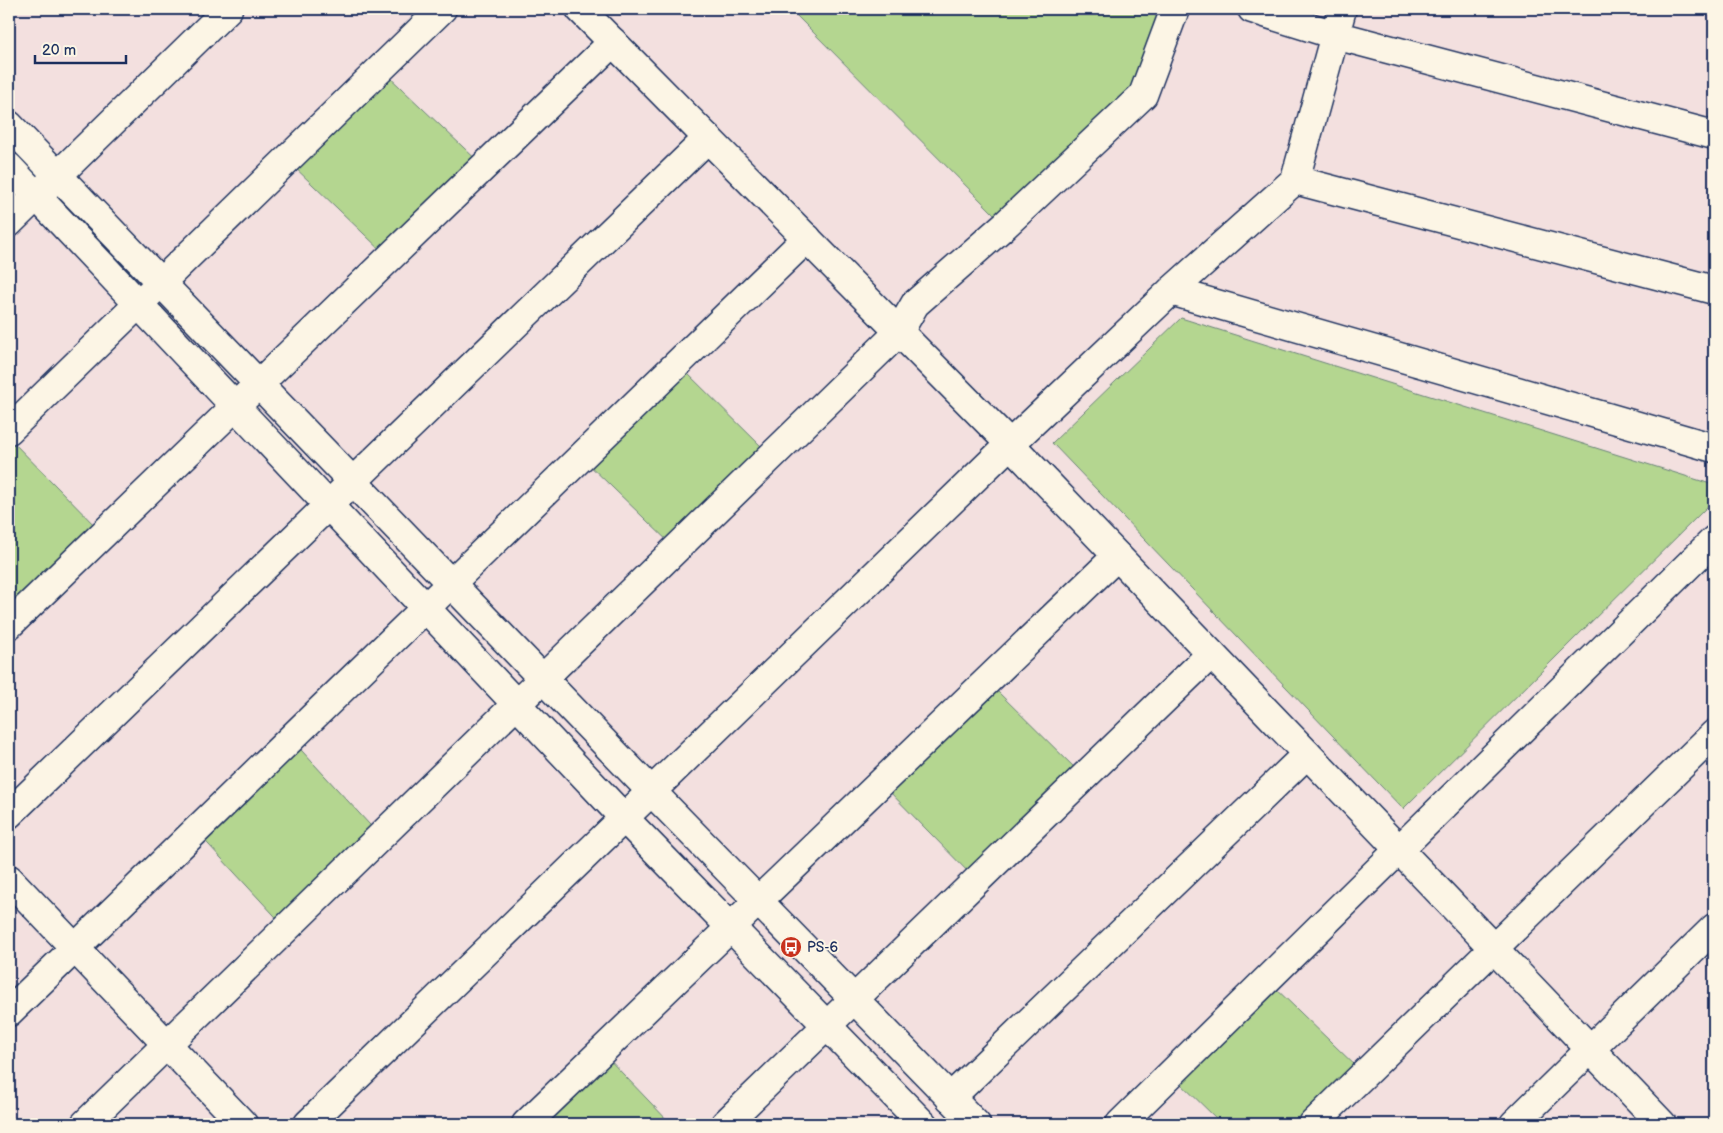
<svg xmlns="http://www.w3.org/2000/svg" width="1723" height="1133" font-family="'Balsamiq Sans',sans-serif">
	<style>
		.green { fill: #b4d690; stroke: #688277 }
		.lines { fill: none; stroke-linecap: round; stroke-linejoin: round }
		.minor-casing { stroke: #1b2f5e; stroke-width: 31 }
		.minor { stroke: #fcf5e5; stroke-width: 28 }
		.labels { text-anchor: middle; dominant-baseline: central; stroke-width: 4; stroke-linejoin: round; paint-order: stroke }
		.poi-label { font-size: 14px; fill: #1b2f5e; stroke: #fcf5e5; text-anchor: start }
	</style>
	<rect width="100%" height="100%" fill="#f3e0df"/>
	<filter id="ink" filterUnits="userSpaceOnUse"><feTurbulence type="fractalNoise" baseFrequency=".02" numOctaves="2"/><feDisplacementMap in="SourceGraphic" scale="10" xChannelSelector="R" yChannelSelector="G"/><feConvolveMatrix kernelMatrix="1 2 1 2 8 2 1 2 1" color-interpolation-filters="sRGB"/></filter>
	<g filter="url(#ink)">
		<!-- green -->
		<g class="green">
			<path d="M 790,9 L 1162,9 L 1143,95 L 1005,225 Z"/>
			<path d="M 381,69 L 484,167 L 389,258 L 287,160 Z"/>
			<path d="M 1181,318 L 1714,485 L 1714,500 L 1403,809 L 1052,443 Z"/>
			<path d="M 677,363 L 771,456 L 676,549 L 581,457 Z"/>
			<path d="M 9,438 L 103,534 L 9,625 Z"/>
			<path d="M 992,686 L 1084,777 L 977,881 L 881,783 Z"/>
			<path d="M 291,739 L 381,837 L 286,928 L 196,831 Z"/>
			<path d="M 1267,980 L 1364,1074 L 1313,1124 L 1222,1124 L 1171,1074 Z"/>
			<path d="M 602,1052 L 671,1124 L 526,1124 Z"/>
		</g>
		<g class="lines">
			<!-- minor casing -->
			<g class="minor-casing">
				<g id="minor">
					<path d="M 580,9 L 1010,444 L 1662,1124"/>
					<path d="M 1252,9 L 1335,35 L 1714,135"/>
					<path d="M 9,125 L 652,792 L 976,1124"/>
					<path d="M 9,167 L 625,819 L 923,1124"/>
					<path d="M 1295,180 L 1714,290"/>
					<path d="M 9,223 L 228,9"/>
					<path d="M 1171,291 L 1714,448"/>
					<path d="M 9,430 L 442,9"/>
					<path d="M 9,625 L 613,42"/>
					<path d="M 9,814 L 708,138"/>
					<path d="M 9,879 L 243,1124"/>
					<path d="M 9,1012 L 807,238"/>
					<path d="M 950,1098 L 1307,754"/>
					<path d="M 85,1124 L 899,332 L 915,304 L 1005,225 L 1143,95 L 1175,9"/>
					<path d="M 308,1124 L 1010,444 L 1171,291 L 1295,180 L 1342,9"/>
					<path d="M 526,1124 L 1117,556"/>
					<path d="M 725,1124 L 1211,654"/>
					<path d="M 1120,1124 L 1714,540"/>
					<path d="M 1313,1124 L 1714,734"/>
					<path d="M 1514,1124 L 1714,928"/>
				</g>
			</g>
			<!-- minor -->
			<use href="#minor" class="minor"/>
		</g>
	</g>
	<!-- icons -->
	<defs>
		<g id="bus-disc" transform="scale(1.125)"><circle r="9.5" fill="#c8321e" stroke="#fcf5e5"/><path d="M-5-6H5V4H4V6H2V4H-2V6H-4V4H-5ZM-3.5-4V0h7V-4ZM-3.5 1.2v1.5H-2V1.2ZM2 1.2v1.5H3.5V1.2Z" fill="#fff"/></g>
	</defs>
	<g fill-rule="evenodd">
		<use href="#bus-disc" x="791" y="947"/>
	</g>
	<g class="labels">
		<!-- poi labels -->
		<g class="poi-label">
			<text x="807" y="947">PS-6</text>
		</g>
	</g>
	<!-- margin -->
	<rect width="1723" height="1133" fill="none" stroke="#fcf5e5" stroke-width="30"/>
	<rect x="15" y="15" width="1693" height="1103" fill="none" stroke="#1b2f5e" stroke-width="2" filter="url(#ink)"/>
	<!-- scale -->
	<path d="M35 55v8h91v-8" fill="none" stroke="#1b2f5e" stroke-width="2.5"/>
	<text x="42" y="55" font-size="15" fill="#1b2f5e" stroke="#fcf5e5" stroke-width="4" paint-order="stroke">20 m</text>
</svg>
